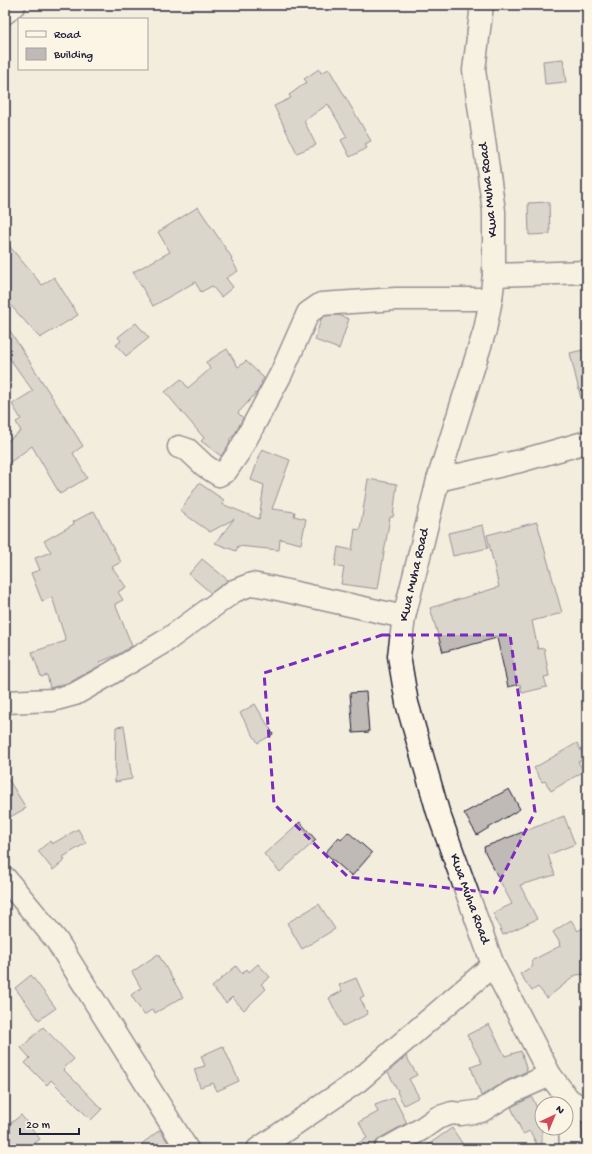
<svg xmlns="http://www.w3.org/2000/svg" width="592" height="1154" font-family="'Gochi Hand',sans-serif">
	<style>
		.building { fill: #bfbab6; stroke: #22223b }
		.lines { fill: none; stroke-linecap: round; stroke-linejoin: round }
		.street-casing { stroke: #22223b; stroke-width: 25 }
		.street { stroke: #fcf5e5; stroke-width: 22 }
		.marked { fill: none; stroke: #7b2cbf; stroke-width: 3; stroke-dasharray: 8 5; stroke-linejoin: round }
		.labels { text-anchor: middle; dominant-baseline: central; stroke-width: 3; stroke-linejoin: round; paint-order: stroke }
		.street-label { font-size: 14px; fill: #22223b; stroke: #fcf5e5 }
	</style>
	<rect width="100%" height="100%" fill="#f3edde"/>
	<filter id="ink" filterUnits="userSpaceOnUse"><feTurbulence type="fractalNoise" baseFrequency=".025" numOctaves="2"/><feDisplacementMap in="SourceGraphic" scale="8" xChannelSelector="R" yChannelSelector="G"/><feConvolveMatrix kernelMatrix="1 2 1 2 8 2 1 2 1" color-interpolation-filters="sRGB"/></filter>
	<g filter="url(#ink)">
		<!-- building -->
		<g class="building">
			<path d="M 563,59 L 566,82 L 545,84 L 543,61 Z"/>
			<path d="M 319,69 L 321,73 L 329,69 L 371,141 L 365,144 L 367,148 L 350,157 L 341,140 L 347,137 L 328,104 L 304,121 L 316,145 L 297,153 L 274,106 L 291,98 L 289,95 L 307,82 L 304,79 Z"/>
			<path d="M 549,202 L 550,234 L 529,235 L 528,203 Z"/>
			<path d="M 198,207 L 232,258 L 231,259 L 238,271 L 226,278 L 233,287 L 221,297 L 212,286 L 201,292 L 195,282 L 153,306 L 133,272 L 170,252 L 158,232 Z"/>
			<path d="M 5,241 L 42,285 L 54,277 L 78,315 L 40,338 L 5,299 Z"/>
			<path d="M 338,315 L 349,319 L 339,349 L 315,340 L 321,319 L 325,316 Z"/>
			<path d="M 5,323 L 83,446 L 73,453 L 87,478 L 60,494 L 32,446 L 5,466 L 5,443 L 21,431 L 16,422 L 21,419 L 12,404 L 33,391 L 5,352 Z"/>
			<path d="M 136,323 L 149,338 L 126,356 L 116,345 L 121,341 L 118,337 Z"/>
			<path d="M 227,349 L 238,367 L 246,361 L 264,378 L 261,382 L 262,383 L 258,391 L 238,413 L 243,418 L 235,434 L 229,440 L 231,441 L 221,456 L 201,441 L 204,438 L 165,392 L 181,379 L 188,388 L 210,369 L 206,362 Z"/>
			<path d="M 587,349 L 587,398 L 581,399 L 570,353 Z"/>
			<path d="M 262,449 L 290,460 L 272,509 L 295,512 L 294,516 L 306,519 L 301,544 L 280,539 L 279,550 L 238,546 L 236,551 L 215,543 L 234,519 L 210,532 L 180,511 L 199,483 L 224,500 L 222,504 L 259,519 L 264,485 L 251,480 Z"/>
			<path d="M 368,479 L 397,484 L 393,517 L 390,517 L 378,589 L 341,584 L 344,568 L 335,566 L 338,547 L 352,550 L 355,529 L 360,530 Z"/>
			<path d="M 94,511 L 121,562 L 112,567 L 126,587 L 118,592 L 123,600 L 115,604 L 132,646 L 119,654 L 100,662 L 101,665 L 70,682 L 50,688 L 47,675 L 41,677 L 32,652 L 66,641 L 52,597 L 42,601 L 31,573 L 40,570 L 35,558 L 51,552 L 44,541 L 74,524 L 73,522 Z"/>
			<path d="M 537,522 L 562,613 L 532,621 L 538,649 L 544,648 L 549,676 L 544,677 L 547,687 L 522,693 L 520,684 L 508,687 L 497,638 L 443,652 L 430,608 L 499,587 L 487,535 Z"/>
			<path d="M 483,525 L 488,548 L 453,556 L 448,533 Z"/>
			<path d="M 202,559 L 228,580 L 211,593 L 189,574 Z"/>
			<path d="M 366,692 L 369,732 L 353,733 L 350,693 Z"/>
			<path d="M 255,704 L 273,734 L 258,743 L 240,713 Z"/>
			<path d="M 124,726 L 132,779 L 115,782 L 116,727 Z"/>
			<path d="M 577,743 L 585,758 L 578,762 L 584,771 L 551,791 L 545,781 L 542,782 L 534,768 Z"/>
			<path d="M 5,774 L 26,808 L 5,820 Z"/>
			<path d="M 509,789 L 520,809 L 477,835 L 464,813 Z"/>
			<path d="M 564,816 L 575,844 L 548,855 L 555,875 L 520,885 L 537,919 L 503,935 L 493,913 L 512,904 L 484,850 L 485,850 L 484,847 Z"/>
			<path d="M 300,822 L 316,840 L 280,872 L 264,854 Z"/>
			<path d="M 78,829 L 86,843 L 63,857 L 65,860 L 53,870 L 38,851 L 50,841 L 52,844 Z"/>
			<path d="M 348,832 L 372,853 L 352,876 L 325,853 L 339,837 L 341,840 Z"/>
			<path d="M 319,904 L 335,929 L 302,949 L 287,923 Z"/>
			<path d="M 571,920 L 578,931 L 587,925 L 587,974 L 576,975 L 547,998 L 538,987 L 532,991 L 520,974 L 533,966 L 531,961 L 560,946 L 559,943 L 560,943 L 553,932 Z"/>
			<path d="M 158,954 L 183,997 L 155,1013 L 153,1009 L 144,1015 L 131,995 L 141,988 L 132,972 Z"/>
			<path d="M 258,964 L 270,977 L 261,984 L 266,989 L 244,1010 L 232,997 L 226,1003 L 212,987 L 236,966 L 242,974 L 247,969 L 249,972 Z"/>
			<path d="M 31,975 L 56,1008 L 39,1020 L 15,988 Z"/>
			<path d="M 356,978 L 364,996 L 360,998 L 368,1014 L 343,1026 L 329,998 L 342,991 L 339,985 Z"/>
			<path d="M 489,1024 L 505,1056 L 521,1051 L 527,1071 L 506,1081 L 481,1096 L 471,1067 L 482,1063 L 467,1035 Z"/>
			<path d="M 43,1027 L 74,1059 L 63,1069 L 102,1109 L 91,1120 L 51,1080 L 47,1085 L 25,1063 L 30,1058 L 21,1048 Z"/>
			<path d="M 223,1046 L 239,1081 L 217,1091 L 213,1083 L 200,1087 L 194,1069 L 205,1066 L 201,1056 Z"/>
			<path d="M 406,1056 L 417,1075 L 409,1079 L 419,1097 L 404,1105 L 397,1092 L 398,1091 L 388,1072 Z"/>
			<path d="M 532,1097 L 542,1119 L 542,1149 L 539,1149 L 530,1131 L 523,1134 L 511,1107 Z"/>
			<path d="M 394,1098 L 407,1123 L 380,1138 L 375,1143 L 374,1149 L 348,1149 L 367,1138 L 359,1122 L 378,1112 L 375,1105 Z"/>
			<path d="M 21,1115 L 40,1139 L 28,1149 L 12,1149 L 5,1140 L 5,1128 Z"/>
			<path d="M 452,1128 L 466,1149 L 422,1149 Z"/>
			<path d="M 160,1130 L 172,1149 L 135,1149 Z"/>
		</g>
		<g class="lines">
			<!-- street casing -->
			<g class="street-casing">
				<g id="street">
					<path d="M 482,5 L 474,70 L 494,211 L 494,275 L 491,299 L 485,330 L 438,480 L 404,617 L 399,656 L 407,703 L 438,812 L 493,965 L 550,1075 L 569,1100 L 587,1111"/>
					<path d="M 5,13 L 14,5"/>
					<path d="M 494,275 L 587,272"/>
					<path d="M 179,447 L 188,450 L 205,466 L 219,475 L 226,471 L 239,452 L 281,374 L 308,313 L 321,304 L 396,299 L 491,299"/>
					<path d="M 438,480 L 520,461 L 587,442"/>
					<path d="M 5,702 L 53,700 L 75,694 L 98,681 L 167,640 L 234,591 L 252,584 L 269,587 L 404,617"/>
					<path d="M 5,878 L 57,941 L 187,1149"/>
					<path d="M 569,1100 L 571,1149"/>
					<path d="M 258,1149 L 358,1081 L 493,965"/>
					<path d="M 386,1149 L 420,1130 L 437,1118 L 452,1113 L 461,1114 L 481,1111 L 512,1092 L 550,1075"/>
				</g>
			</g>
			<!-- street -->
			<use href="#street" class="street"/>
		</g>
	</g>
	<!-- marked area -->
	<path d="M0 0H592V1154H0ZM 382,635 L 510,635 L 535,812 L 494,893 L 348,877 L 274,804 L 264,673 Z" fill="#f3edde" fill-opacity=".55" fill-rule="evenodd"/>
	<path class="marked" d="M 382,635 L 510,635 L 535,812 L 494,893 L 348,877 L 274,804 L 264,673 Z"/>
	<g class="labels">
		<!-- street labels -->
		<g class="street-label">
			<text transform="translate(489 190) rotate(-96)">Kwa Muha Road</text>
			<text transform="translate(415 575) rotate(-77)">Kwa Muha Road</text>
			<text transform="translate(469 899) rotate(70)">Kwa Muha Road</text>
		</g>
	</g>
	<!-- margin -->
	<rect width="592" height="1154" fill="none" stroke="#fcf5e5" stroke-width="20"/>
	<rect x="10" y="10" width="572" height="1134" fill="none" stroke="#22223b" stroke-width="1.5" filter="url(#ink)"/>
	<!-- legend -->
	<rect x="18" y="18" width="130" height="52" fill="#fcf5e5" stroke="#a5a1a1"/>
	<rect x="26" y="31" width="20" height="6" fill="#fcf5e5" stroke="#a5a1a1"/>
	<text x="54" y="38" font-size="12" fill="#22223b">Road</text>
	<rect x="26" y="48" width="20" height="12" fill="#bfbab6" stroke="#a5a1a1"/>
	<text x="54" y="58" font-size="12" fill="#22223b">Building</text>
	<!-- north arrow -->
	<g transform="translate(554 1116) rotate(44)"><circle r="19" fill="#fcf5e5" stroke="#a5a1a1"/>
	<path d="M0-3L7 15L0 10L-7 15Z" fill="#d1495b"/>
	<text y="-6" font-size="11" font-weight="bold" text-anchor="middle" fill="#22223b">N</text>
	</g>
	<!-- scale -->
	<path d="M20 1128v6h59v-6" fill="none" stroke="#22223b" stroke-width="2"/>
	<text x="26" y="1128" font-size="12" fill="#22223b" stroke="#fcf5e5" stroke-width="3" paint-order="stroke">20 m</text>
</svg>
